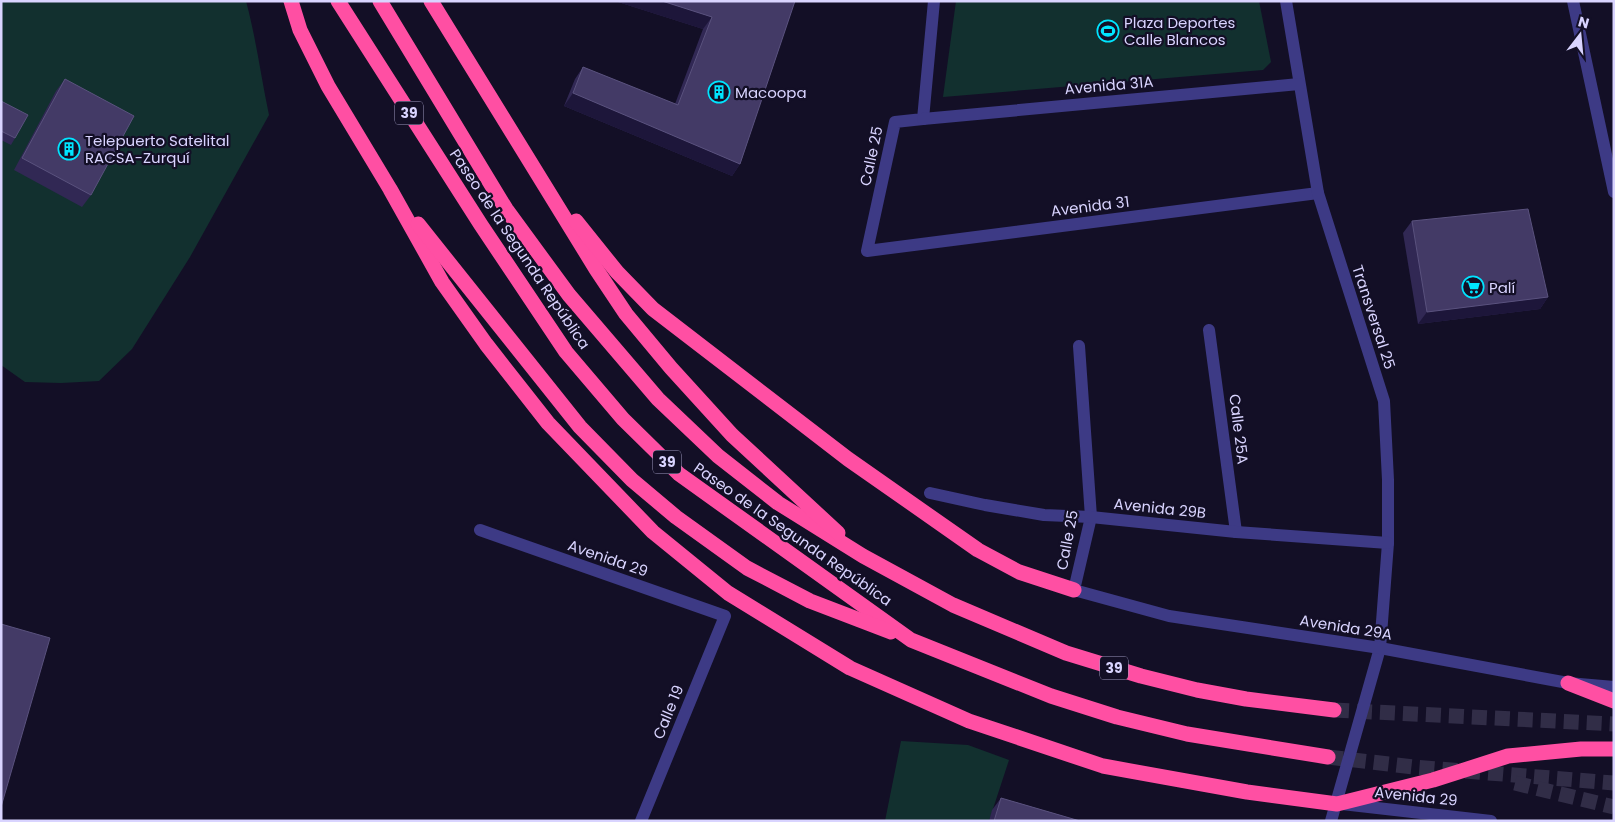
<svg xmlns="http://www.w3.org/2000/svg" width="1615" height="822" font-family="Poppins,sans-serif">
	<style>
		.green { fill: #12302f }
		.lines { fill: none; stroke-linecap: round; stroke-linejoin: round }
		.highway-tunnel { stroke: #312d47; stroke-width: 15; stroke-dasharray: 15 8; stroke-linecap: butt }
		.street { stroke: #3d3a85; stroke-width: 12 }
		.highway { stroke: #ff4fa3; stroke-width: 15 }
		.wall { fill: #312854 }
		.shaded-wall { fill: #1d163a }
		.building { fill: #433a66; stroke: #5a527e }
		.labels { text-anchor: middle; dominant-baseline: central; stroke-width: 4.5; stroke-linejoin: round; paint-order: stroke }
		.shield { fill: #130f26; stroke: #9e99be; stroke-width: 1 }
		.shield-label { font-size: 14px; font-weight: bold; fill: #d9d4ff }
		.poi-label { font-size: 15px; fill: #d9d4ff; stroke: #130f26; text-anchor: start }
		.street-label { font-size: 15px; fill: #d9d4ff; stroke: #130f26 }
	</style>
	<rect width="100%" height="100%" fill="#130f26"/>
	<!-- green -->
	<g class="green">
		<path d="M 1,1 L 246,1 C 256,38 261,77 269,115 L 190,257 L 132,349 L 99,381 L 61,383 L 25,382 L 1,365 Z"/>
		<path d="M 956,1 L 1259,1 L 1271,62 L 1263,70 L 943,97 Z"/>
		<path d="M 901,741 L 968,745 L 1009,760 L 989,821 L 885,821 Z"/>
	</g>
	<g class="lines">
		<!-- highway-tunnel -->
		<g class="highway-tunnel">
			<path d="M 1334,710 L 1614,724"/>
			<path d="M 1328,757 L 1414,767 L 1614,783"/>
			<path d="M 1515,783 L 1614,807"/>
		</g>
		<!-- street -->
		<g class="street">
			<path d="M 934,1 L 923,119 L 895,122 L 867,251 L 1318,193"/>
			<path d="M 1286,1 L 1318,193 L 1384,401 L 1388,480 L 1388,543 L 1380,648 L 1331,821"/>
			<path d="M 1573,1 L 1614,192"/>
			<path d="M 923,119 L 1299,84"/>
			<path d="M 1209,330 L 1236,532"/>
			<path d="M 1079,346 L 1091,517 L 1074,590 L 1169,616 L 1380,648 L 1568,683 L 1614,687"/>
			<path d="M 930,493 L 985,505 L 1044,515 L 1091,517 L 1236,532 L 1388,543"/>
			<path d="M 480,530 L 725,616 L 641,821"/>
			<path d="M 1342,804 L 1491,821"/>
		</g>
		<!-- highway -->
		<g class="highway">
			<path d="M 291,1 L 300,30 L 328,86 L 390,189 L 442,282 L 486,344 L 548,423 L 653,532 L 728,593 L 850,668 L 969,721 L 1103,766 L 1247,792 L 1337,804 L 1433,780 L 1508,756 L 1581,749 L 1614,749"/>
			<path d="M 338,1 L 481,225 L 566,352 L 623,419 L 679,474 L 911,640 L 1051,696 L 1117,717 L 1187,734 L 1328,757"/>
			<path d="M 380,1 L 506,209 L 569,295 L 658,399 L 718,456 L 778,503 L 863,556 L 953,605 L 1066,653 L 1141,676 L 1197,690 L 1246,699 L 1334,710"/>
			<path d="M 431,1 L 596,269 L 626,314 L 671,368 L 732,435 L 838,533"/>
			<path d="M 576,221 L 617,272 L 653,309 L 848,459 L 978,550 L 1019,572 L 1074,590"/>
			<path d="M 418,224 L 580,427 L 632,480 L 676,517 L 747,568 L 810,601 L 891,632"/>
			<path d="M 1568,683 L 1614,701"/>
		</g>
	</g>
	<!-- wall -->
	<g class="wall">
		<path d="M 615,1 L 795,1 L 740,164 L 732,176 L 564,106 L 575,79 L 583,67 L 675,104 L 703,29 Z"/>
		<path d="M 65,79 L 91,195 L 82,207 L 14,170 L 56,91 Z"/>
		<path d="M 1,101 L 15,138 L 11,145 L 1,140 Z"/>
		<path d="M 1412,221 L 1548,297 L 1540,309 L 1418,324 L 1403,233 Z"/>
		<path d="M 1001,798 L 1080,821 L 989,821 L 992,810 Z"/>
	</g>
	<!-- shaded-wall -->
	<g class="shaded-wall">
		<path d="M 615,1 L 662,1 L 712,17 L 703,29 Z"/>
		<path d="M 573,93 L 740,164 L 732,176 L 564,106 Z"/>
		<path d="M 1548,297 L 1540,309 L 1418,324 L 1427,312 Z"/>
	</g>
	<!-- building -->
	<g class="building">
		<path d="M 662,1 L 795,1 L 740,164 L 573,93 L 583,67 L 678,105 L 712,17 Z"/>
		<path d="M 65,79 L 134,116 L 91,195 L 22,158 Z"/>
		<path d="M 1,101 L 28,115 L 15,138 L 1,131 Z"/>
		<path d="M 1528,209 L 1548,297 L 1427,312 L 1412,221 Z"/>
		<path d="M 1,624 L 50,638 L 1,807 Z"/>
		<path d="M 1001,798 L 1080,821 L 994,821 Z"/>
	</g>
	<!-- icons -->
	<defs>
		<g id="stadium-ring" transform="scale(1.125)"><circle r="9.5" fill="#130f26" stroke="#00e5ff" stroke-width="1.5"/><path d="M0-5a6.5 5 0 1 0 0 10a6.5 5 0 1 0 0-10ZM-3.5-1.8h7v3.6h-7Z" fill="#00e5ff"/></g>
		<g id="building-ring" transform="scale(1.125)"><circle r="9.5" fill="#130f26" stroke="#00e5ff" stroke-width="1.5"/><path d="M-4-6H4V6H1V3H-1V6H-4ZM-2.5-4.3h1.7v1.8h-1.7ZM.8-4.3h1.7v1.8H.8ZM-2.5-1h1.7V.8h-1.7ZM.8-1h1.7V.8H.8Z" fill="#00e5ff"/></g>
		<g id="supermarket-ring" transform="scale(1.125)"><circle r="9.5" fill="#130f26" stroke="#00e5ff" stroke-width="1.5"/><path d="M-6-5.5h2.5l.6 2H6L4.5 2H-2.5L-4.4-4H-6ZM-1.5 3.2a1.3 1.3 0 1 0 .1 0ZM3 3.2a1.3 1.3 0 1 0 .1 0Z" fill="#00e5ff"/></g>
	</defs>
	<g fill-rule="evenodd">
		<use href="#stadium-ring" x="1108" y="31"/>
		<use href="#building-ring" x="719" y="92"/>
		<use href="#building-ring" x="69" y="149"/>
		<use href="#supermarket-ring" x="1473" y="287"/>
	</g>
	<g class="labels">
		<!-- shield labels -->
		<g class="shield">
			<rect x="395" y="101.5" width="28" height="23" rx="4"/>
			<rect x="653" y="450.5" width="28" height="23" rx="4"/>
			<rect x="1100" y="656.5" width="28" height="23" rx="4"/>
		</g>
		<g class="shield-label">
			<text x="409" y="113">39</text>
			<text x="667" y="462">39</text>
			<text x="1114" y="668">39</text>
		</g>
		<!-- poi labels -->
		<g class="poi-label">
			<text x="1124" y="22">Plaza Deportes<tspan x="1124" dy="17">Calle Blancos</tspan></text>
			<text x="735" y="92">Macoopa</text>
			<text x="85" y="140">Telepuerto Satelital<tspan x="85" dy="17">RACSA-Zurquí</tspan></text>
			<text x="1489" y="287">Palí</text>
		</g>
		<!-- street labels -->
		<g class="street-label">
			<text transform="translate(1109 85) rotate(-5)">Avenida 31A</text>
			<text transform="translate(871 156) rotate(-78)">Calle 25</text>
			<text transform="translate(1090 206) rotate(-7)">Avenida 31</text>
			<text transform="translate(520 249) rotate(56)">Paseo de la Segunda República</text>
			<text transform="translate(1374 317) rotate(72)">Transversal 25</text>
			<text transform="translate(1239 429) rotate(83)">Calle 25A</text>
			<text transform="translate(1160 508) rotate(6)">Avenida 29B</text>
			<text transform="translate(793 534) rotate(35)">Paseo de la Segunda República</text>
			<text transform="translate(1067 540) rotate(-79)">Calle 25</text>
			<text transform="translate(608 558) rotate(19)">Avenida 29</text>
			<text transform="translate(1346 627) rotate(9)">Avenida 29A</text>
			<text transform="translate(668 712) rotate(-68)">Calle 19</text>
			<text transform="translate(1416 796) rotate(6)">Avenida 29</text>
		</g>
	</g>
	<!-- border -->
	<rect width="1615" height="822" fill="none" stroke="#d9d4ff" stroke-width="5"/>
	<!-- north arrow -->
	<g transform="translate(1580 35) rotate(16)" stroke="#130f26" stroke-width="4" paint-order="stroke">
	<path d="M0-4L9 19L0 12L-9 19Z" fill="#d9d4ff"/>
	<text y="-8" font-size="14" font-weight="bold" text-anchor="middle" fill="#d9d4ff">N</text>
	</g>
</svg>
